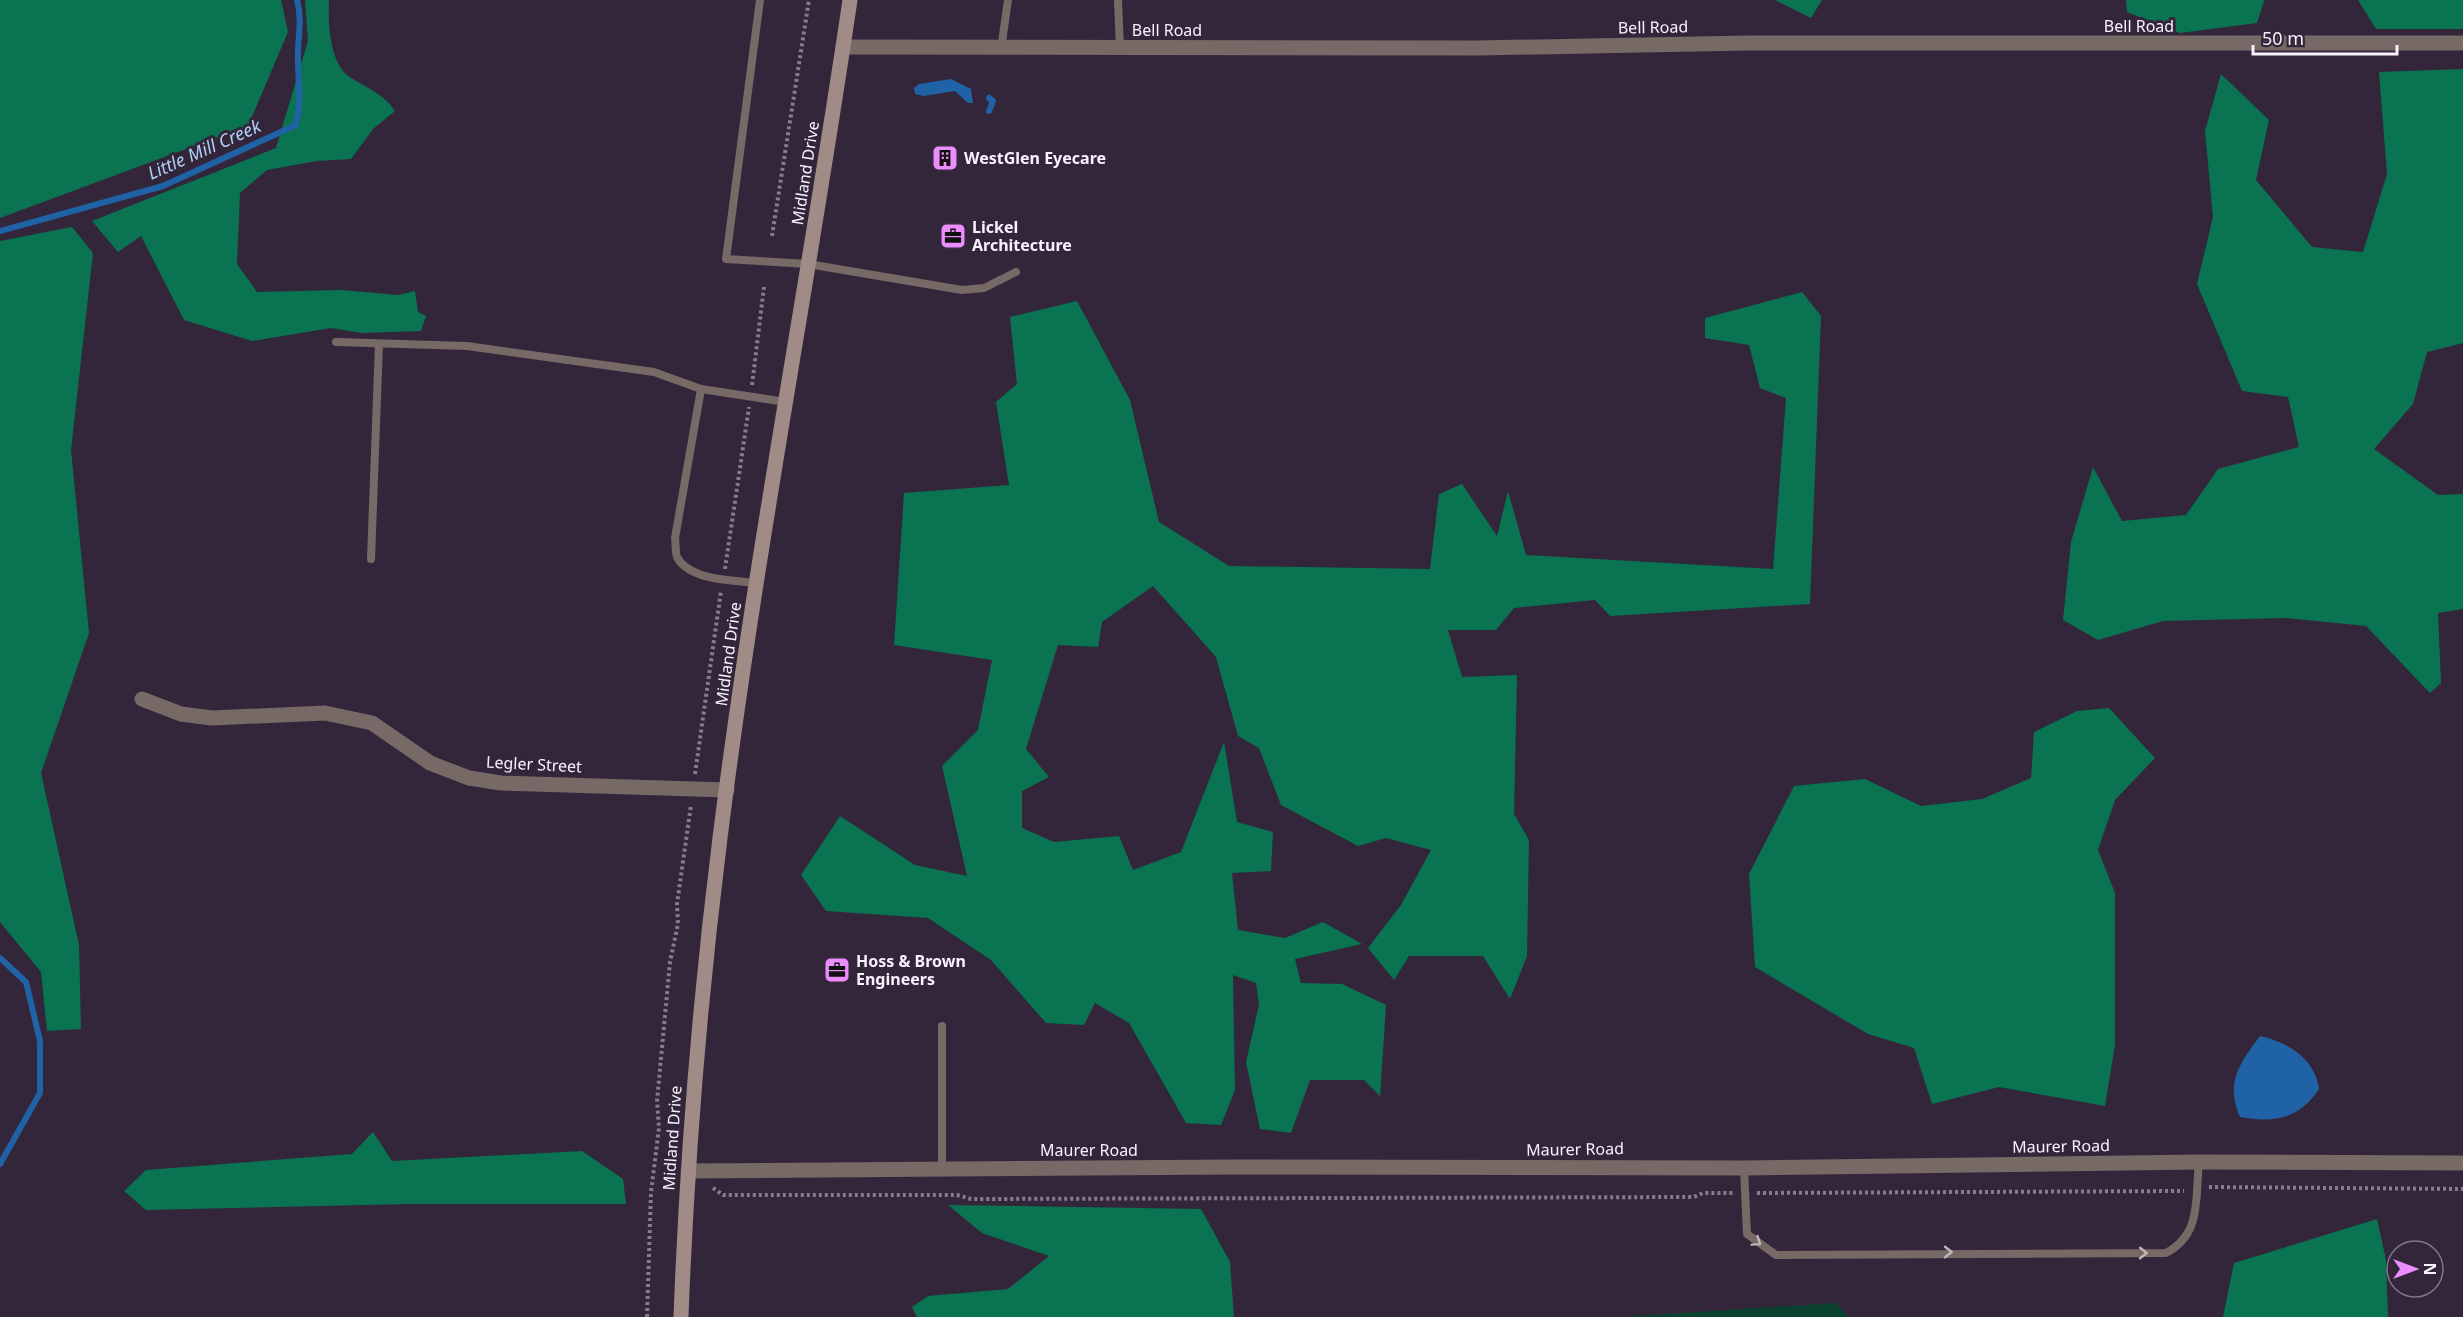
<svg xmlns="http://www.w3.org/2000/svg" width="2463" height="1317" font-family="'Noto Sans',sans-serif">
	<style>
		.green { fill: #0b422f }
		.forest { fill: #097352 }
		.water { fill: #2062a6 }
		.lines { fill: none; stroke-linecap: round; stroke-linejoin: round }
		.stream { stroke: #2062a6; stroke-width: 6 }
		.path { stroke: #877c8d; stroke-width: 4; stroke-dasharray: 3 3; stroke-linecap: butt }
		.service { stroke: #766966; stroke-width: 8 }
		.minor { stroke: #766966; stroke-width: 15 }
		.tertiary { stroke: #766966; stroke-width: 15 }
		.secondary { stroke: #a08b86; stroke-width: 15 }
		.oneway { stroke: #beb4ba }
		.labels { text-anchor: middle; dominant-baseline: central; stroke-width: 6; stroke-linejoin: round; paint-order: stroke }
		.street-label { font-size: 16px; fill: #f9f1fe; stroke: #33263a }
		.poi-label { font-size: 16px; font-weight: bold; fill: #f9f1fe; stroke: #33263a; text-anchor: start }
		.water-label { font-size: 18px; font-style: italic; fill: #b0d0f6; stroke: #33263a }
	</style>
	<rect width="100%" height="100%" fill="#33263a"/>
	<!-- green -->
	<path class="green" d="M 1836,1303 L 1848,1317 L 1619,1317 Z"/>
	<!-- forest -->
	<g class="forest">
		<path d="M 0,0 L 281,0 L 288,32 L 248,126 L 0,218 Z"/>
		<path d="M 305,0 L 329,0 C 328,23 329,64 351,78 C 367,88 384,94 395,111 L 373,129 L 351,159 L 317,161 L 267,170 L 240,193 L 237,264 L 257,292 L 341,290 L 398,295 L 415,291 L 418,312 L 426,316 L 421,331 L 361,333 L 331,328 L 252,341 L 184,320 L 141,236 L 118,252 L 92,221 L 276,148 L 308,41 Z"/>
		<path d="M 1775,0 L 1822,0 L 1811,18 Z"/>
		<path d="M 2126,0 L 2264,0 L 2264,1 L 2257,23 L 2180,33 L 2127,12 Z"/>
		<path d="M 2358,0 L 2463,0 L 2463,29 L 2376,29 Z"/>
		<path d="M 2463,69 L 2463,343 L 2427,352 L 2413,404 L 2374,449 L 2438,495 L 2463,494 L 2463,609 L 2438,613 L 2441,683 L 2430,693 L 2366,626 L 2286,618 L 2163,621 L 2098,640 L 2063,620 L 2071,542 L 2093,467 L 2122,521 L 2186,515 L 2218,469 L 2299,447 L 2288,397 L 2242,391 L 2197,284 L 2213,217 L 2205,131 L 2221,74 L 2269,120 L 2256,180 L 2312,247 L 2363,252 L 2387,174 L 2379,72 Z"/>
		<path d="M 72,227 L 93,253 L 71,450 L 89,633 L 41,773 L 79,945 L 81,1029 L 47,1031 L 41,972 L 0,922 L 0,241 Z"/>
		<path d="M 1802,292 L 1821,316 L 1810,604 L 1610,616 L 1595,600 L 1514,608 L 1496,630 L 1448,630 L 1462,677 L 1517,675 L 1514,814 L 1529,840 L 1527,956 L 1510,999 L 1483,956 L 1409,956 L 1394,980 L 1368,948 L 1401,905 L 1431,850 L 1386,838 L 1358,846 L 1281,805 L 1259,748 L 1238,736 L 1216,657 L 1153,586 L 1102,622 L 1098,647 L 1058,645 L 1026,749 L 1049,777 L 1022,791 L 1022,828 L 1054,842 L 1119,836 L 1133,870 L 1181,852 L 1224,742 L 1237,822 L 1273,832 L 1271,871 L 1232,873 L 1238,930 L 1285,938 L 1323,922 L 1362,944 L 1295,959 L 1301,983 L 1342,984 L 1386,1005 L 1380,1096 L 1364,1080 L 1310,1080 L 1291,1133 L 1260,1129 L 1246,1062 L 1259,1005 L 1256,983 L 1233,975 L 1235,1090 L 1221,1125 L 1186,1123 L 1129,1023 L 1095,1003 L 1084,1025 L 1046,1023 L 991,960 L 928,918 L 826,911 L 801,875 L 840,816 L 915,865 L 967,876 L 942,766 L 978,730 L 992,660 L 894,645 L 904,493 L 1009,485 L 996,402 L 1017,384 L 1010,317 L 1077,301 L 1130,400 L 1159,522 L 1229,566 L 1430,569 L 1439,494 L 1462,484 L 1497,536 L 1508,491 L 1526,555 L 1773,569 L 1786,398 L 1760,388 L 1749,345 L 1705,338 L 1705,318 Z"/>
		<path d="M 2109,708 L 2155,758 L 2115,800 L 2098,850 L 2115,893 L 2115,1045 L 2105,1106 L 1999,1087 L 1932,1104 L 1914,1048 L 1868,1034 L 1755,967 L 1749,874 L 1794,786 L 1865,779 L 1921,806 L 1982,799 L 2031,778 L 2034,732 L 2077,711 Z"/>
		<path d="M 373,1132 L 392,1161 L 582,1151 L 623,1179 L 626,1204 L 410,1204 L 146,1210 L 124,1191 L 146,1170 L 352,1154 Z"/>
		<path d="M 948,1205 L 1201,1209 L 1230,1262 L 1234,1317 L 917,1317 L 912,1307 L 928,1296 L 1008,1289 L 1049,1256 L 982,1233 Z"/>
		<path d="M 2377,1219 L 2386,1260 L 2388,1317 L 2223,1317 L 2234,1263 Z"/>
	</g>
	<!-- water -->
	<g class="water">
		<path d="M 951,79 L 971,89 L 973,103 L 968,103 L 955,91 L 924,96 L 915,94 L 914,88 L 919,84 Z"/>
		<path d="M 2260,1036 C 2288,1042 2315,1059 2319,1089 C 2299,1119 2275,1123 2240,1117 C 2225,1083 2239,1064 2260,1036 Z"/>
	</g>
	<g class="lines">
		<!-- stream -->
		<g class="stream">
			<path d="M 989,98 L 993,101 L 989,111"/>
			<path d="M 0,231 L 163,186 L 296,125 C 302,99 298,86 298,60 C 297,38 303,23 297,0"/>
			<path d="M 0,958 L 26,982 L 40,1041 L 40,1093 L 0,1164"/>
		</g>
		<!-- path -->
		<g class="path">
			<path d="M 772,236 L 809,0"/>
			<path d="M 752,385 L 764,287"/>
			<path d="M 725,569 L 749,407"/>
			<path d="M 695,774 L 721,591"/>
			<path d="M 2209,1187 L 2463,1189"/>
			<path d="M 713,1188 L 723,1195 L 957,1195 L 971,1199 L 1694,1197 L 1703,1193 L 1734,1193"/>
			<path d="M 1757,1193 L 2184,1191"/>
			<path d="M 647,1317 L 651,1192 L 659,1128 L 657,1101 L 670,962 L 678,924 L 677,904 L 691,805"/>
		</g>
		<!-- service -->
		<g class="service">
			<path d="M 760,0 L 726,259 L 808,264 L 962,290 L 984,288 L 1016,272"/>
			<path d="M 1118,0 L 1120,48"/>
			<path d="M 1001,49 L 1008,0"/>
			<path d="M 336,342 L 467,346 L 654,372 L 701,389 L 786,402"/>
			<path d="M 701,389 L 675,538 C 676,543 675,552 677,557 C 690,581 733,580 757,583"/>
			<path d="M 371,559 L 379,344"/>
			<path d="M 942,1026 L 942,1169"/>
			<path d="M 1744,1168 L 1747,1234 L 1776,1255 L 2166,1253 C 2202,1234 2195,1199 2199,1162"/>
		</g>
		<!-- minor -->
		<g class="minor">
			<path d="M 843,47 L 1478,48 L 1748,43 L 2463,43"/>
			<path d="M 142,699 L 181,714 L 212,718 L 325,713 L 372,723 L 430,763 L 469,778 L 501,783 L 727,790"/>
		</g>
		<!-- tertiary -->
		<path class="tertiary" d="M 688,1171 L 1234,1167 L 1744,1168 L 2199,1162 L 2463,1163"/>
		<!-- secondary -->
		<path class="secondary" d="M 681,1317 C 687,1157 700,997 720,838 C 755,557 809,280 850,0"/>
	</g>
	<!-- one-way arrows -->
	<defs><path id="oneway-chevron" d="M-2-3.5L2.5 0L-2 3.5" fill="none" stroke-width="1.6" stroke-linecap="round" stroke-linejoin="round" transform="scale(1.5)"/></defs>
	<g class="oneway">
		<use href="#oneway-chevron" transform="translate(1757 1242) rotate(35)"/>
		<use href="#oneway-chevron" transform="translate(1948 1252)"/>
		<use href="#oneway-chevron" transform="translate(2143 1253)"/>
	</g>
	<!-- icons -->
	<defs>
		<g id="building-square" transform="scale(1.35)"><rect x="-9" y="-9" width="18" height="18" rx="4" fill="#eb8dfc" stroke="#33263a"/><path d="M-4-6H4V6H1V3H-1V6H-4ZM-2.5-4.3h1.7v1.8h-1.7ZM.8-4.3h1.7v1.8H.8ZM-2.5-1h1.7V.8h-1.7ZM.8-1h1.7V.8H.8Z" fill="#111"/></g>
		<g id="office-square" transform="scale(1.35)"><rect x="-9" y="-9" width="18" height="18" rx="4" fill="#eb8dfc" stroke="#33263a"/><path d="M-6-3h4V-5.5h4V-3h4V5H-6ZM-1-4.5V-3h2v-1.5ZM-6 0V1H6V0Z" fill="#111"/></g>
	</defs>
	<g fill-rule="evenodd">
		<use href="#building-square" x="945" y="158"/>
		<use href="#office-square" x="953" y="236"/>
		<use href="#office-square" x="837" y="970"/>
	</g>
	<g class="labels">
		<!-- street labels -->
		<g class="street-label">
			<text x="2139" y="26">Bell Road</text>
			<text transform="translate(1653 27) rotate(-1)">Bell Road</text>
			<text x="1167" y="30">Bell Road</text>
			<text transform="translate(805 173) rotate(-81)">Midland Drive</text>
			<text transform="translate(728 654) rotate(-82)">Midland Drive</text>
			<text transform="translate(534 764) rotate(3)">Legler Street</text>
			<text transform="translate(672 1138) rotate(-86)">Midland Drive</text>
			<text transform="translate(2061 1146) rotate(-1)">Maurer Road</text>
			<text transform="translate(1575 1149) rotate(-1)">Maurer Road</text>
			<text x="1089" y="1150">Maurer Road</text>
		</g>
		<!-- poi labels -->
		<g class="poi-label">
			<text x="964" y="158">WestGlen Eyecare</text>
			<text x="972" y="227">Lickel<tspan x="972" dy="18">Architecture</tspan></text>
			<text x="856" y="961">Hoss &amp; Brown<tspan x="856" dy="18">Engineers</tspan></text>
		</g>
		<!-- water labels -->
		<g class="water-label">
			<text transform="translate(204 149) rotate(-24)">Little Mill Creek</text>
		</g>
	</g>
	<!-- north arrow -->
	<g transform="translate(2415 1269) rotate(90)"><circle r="28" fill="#33263a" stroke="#827788" stroke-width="1.5"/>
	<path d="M0-4.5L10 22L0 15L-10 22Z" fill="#eb8dfc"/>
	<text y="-9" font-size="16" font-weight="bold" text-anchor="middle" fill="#f9f1fe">N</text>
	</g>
	<!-- scale -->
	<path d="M2253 45v9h144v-9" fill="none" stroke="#f9f1fe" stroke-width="3"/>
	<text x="2262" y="45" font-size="18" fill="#f9f1fe" stroke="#33263a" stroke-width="4.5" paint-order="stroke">50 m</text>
</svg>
